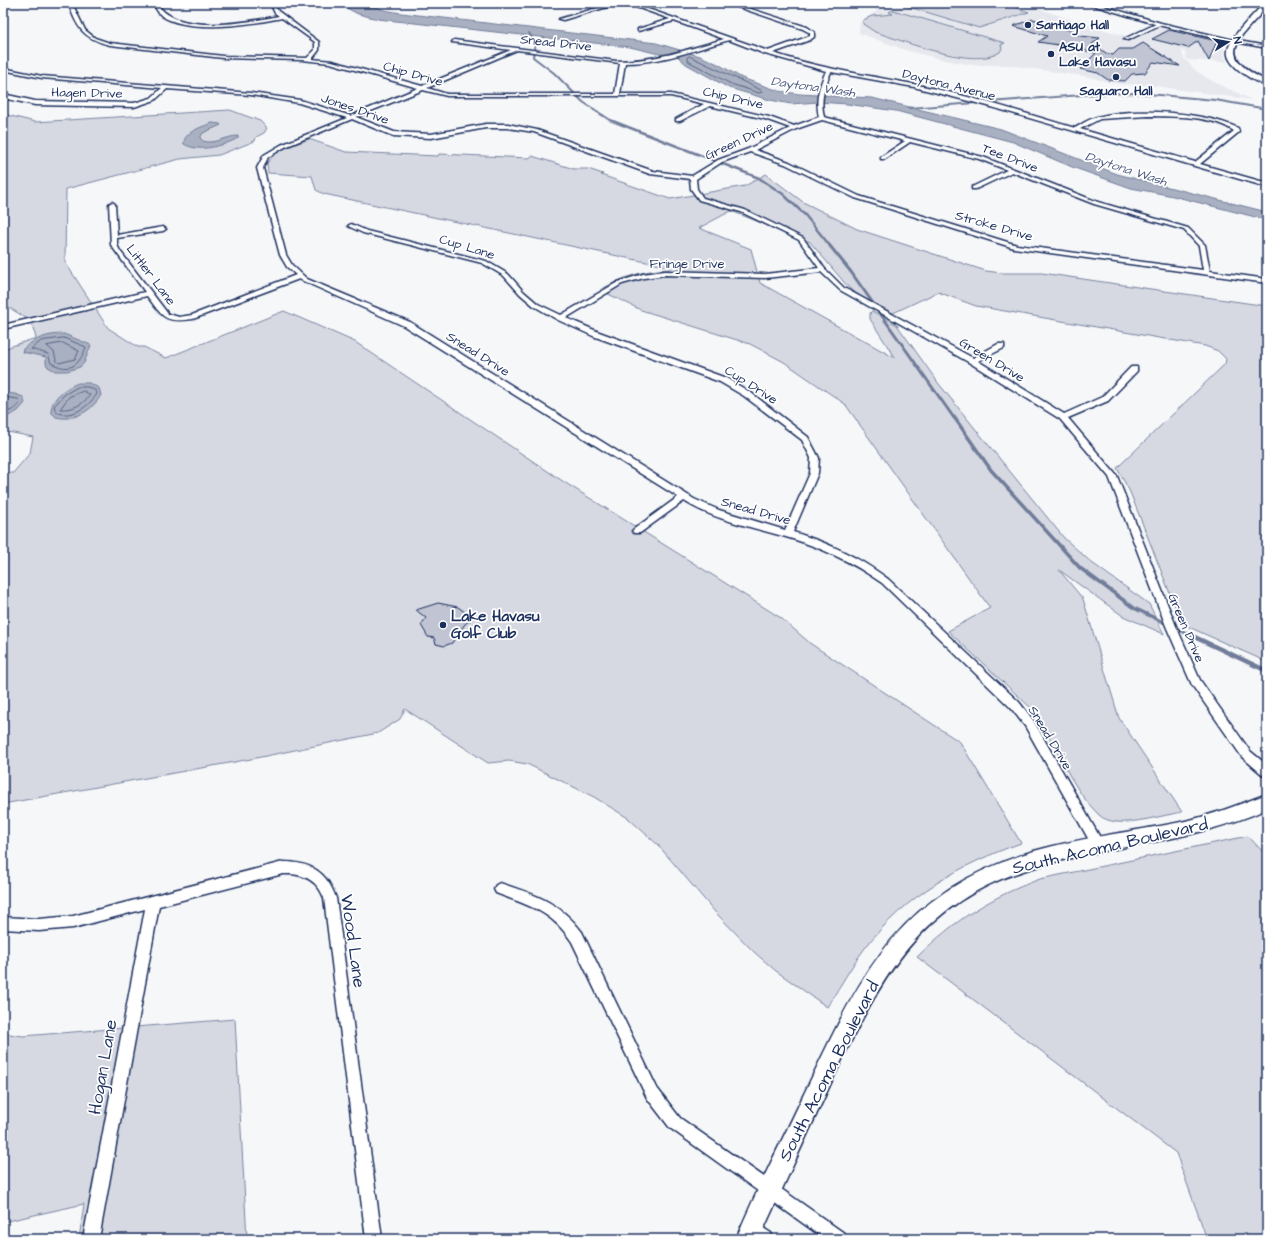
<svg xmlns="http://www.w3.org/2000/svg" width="1270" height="1242" font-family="'Architects Daughter',sans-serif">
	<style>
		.built { fill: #e6e8ee }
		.green { fill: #d6d9e2; stroke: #7884a0 }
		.water { fill: #a9b0c1; stroke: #707c99 }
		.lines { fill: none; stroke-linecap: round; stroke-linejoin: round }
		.shore { stroke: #546386; stroke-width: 1 }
		.stream-far4 { stroke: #707c99; stroke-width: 2 }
		.stream-far3 { stroke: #707c99; stroke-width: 2.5 }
		.stream-far2 { stroke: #707c99; stroke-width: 3 }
		.stream-far1 { stroke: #707c99; stroke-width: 3.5 }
		.stream { stroke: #707c99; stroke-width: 4.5 }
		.building { fill: #c0c4d3; stroke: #1b2f5e }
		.minor-casing { stroke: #1b2f5e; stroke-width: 3 }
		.tertiary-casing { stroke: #1b2f5e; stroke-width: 3 }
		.secondary-casing { stroke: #1b2f5e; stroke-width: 3 }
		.minor { fill: #fff; fill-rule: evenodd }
		.tertiary { fill: #fff; fill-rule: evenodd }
		.secondary { fill: #fff; fill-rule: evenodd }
		.poi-dot { fill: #1b2f5e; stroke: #fff; stroke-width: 1.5 }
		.labels { text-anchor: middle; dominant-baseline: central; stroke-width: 3.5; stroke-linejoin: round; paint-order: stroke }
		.far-poi-label { font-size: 13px; font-weight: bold; fill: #1b2f5e; stroke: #fff; text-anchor: start }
		.far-street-label { font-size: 13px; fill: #1b2f5e; stroke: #fff }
		.far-water-label { font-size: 13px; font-style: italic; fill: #4d5c81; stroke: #fff }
		.poi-label { font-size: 15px; font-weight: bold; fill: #1b2f5e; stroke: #fff; text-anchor: start }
		.near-street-label { font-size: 18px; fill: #1b2f5e; stroke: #fff }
	</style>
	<rect width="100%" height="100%" fill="#f6f7f9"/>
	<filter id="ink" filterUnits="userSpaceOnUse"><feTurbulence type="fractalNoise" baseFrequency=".025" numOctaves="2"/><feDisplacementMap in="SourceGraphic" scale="8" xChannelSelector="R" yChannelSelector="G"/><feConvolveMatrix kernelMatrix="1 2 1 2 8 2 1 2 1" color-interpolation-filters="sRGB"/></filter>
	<g filter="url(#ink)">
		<!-- built -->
		<path class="built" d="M 868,3 L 1023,3 L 1077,22 L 1133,38 L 1162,27 L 1221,41 L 1225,43 L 1223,53 L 1227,62 L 1187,60 L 1185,56 L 1186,56 L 1184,51 L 1182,51 L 1183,57 L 1195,70 L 1210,80 L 1252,100 L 1148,85 L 1118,84 L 1089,77 L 1007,65 L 973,65 L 944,60 L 905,50 L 859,33 L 860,22 L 877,11 Z"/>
		<!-- green -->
		<g class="green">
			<path d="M 896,3 L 1002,3 L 1029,12 L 979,28 Z"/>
			<path d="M 893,10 L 1005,43 L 1001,45 L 1002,48 L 1000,52 C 974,70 904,41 875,32 L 863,24 L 863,20 L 872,16 L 893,14 L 889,12 Z"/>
			<path d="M 230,110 L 260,121 L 267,128 L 264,133 L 256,137 L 255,141 L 219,155 L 180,159 L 66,189 L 65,262 L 108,328 L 138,347 L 144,347 L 166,358 L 284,311 L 355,342 L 564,482 L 781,618 L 811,644 L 960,742 L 1021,843 C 961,864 905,896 865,948 C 851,966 840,987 827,1007 L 776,971 L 754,952 L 715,912 L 658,845 L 628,818 L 594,797 L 527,764 L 509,761 L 488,763 L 405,709 L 400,719 L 378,733 L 251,759 L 3,804 L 3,473 L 13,473 L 30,453 L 33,437 L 3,431 L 3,349 L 36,338 L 31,321 L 3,304 L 3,114 L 35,122 Z"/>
			<path d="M 309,139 L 346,152 L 438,156 L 439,154 L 529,158 L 532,156 L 574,169 L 588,169 L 603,174 L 601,175 L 670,199 L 745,186 L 766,174 L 803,202 L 857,229 L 986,271 L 1002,273 L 1042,273 L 1267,306 L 1267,662 L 1182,624 L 1130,492 L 1117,468 L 1225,364 L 1226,359 L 1218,351 L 1205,346 L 976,306 L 938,292 L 893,313 L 863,298 L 849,288 L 810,242 L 731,211 L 699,228 L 751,249 L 760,283 L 895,358 L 870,319 L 870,313 L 872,311 L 897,325 L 939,384 L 1064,538 L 1092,563 L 1149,604 L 1164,634 L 1123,616 L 1059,570 L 1083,599 L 1119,718 L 1182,812 C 1165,815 1132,824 1116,822 C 1110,821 1103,819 1099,815 C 1069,787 1055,740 1030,707 L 948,631 L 990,608 L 845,404 L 784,362 L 750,344 L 641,310 L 600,290 C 623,277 643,270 670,269 L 670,267 L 324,194 L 316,190 L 312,176 L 268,173 L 267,163 C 276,149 294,145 309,139 Z"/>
			<path d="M 1248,836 L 1267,856 L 1267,1239 L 1207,1239 L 1176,1153 L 917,957 C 956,919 989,898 1040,879 Z"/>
			<path d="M 235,1019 L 247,1239 L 79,1239 L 84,1204 L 3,1222 L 3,1033 L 23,1036 Z"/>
		</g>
		<!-- water -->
		<g class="water">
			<path d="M 337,3 L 365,3 L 384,10 L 401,13 L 656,43 L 700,56 L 718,64 L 742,78 L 779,91 L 799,94 L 872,98 L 1001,129 L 1117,174 L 1267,212 L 1267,220 L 1173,196 L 1131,188 L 1072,167 L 1013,142 L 896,111 L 847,104 L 818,102 L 791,104 L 770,100 L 729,88 L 686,64 L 676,55 L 659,54 L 630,47 L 378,19 L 358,14 Z"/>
			<path d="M 212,123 L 220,124 L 221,125 L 203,133 L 200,138 L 203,141 C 215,145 226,136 238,136 L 238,138 C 224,146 198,153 184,144 C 183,132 202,127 212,123 Z"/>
			<path d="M 64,334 L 91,345 L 84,363 L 80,367 L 67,371 L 55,371 L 48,367 L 46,364 L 46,357 L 22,352 L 23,349 C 35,338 48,334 64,334 Z"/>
			<path d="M 78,383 L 89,383 L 99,388 L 101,395 C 93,410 74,422 56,417 L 51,412 C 51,398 65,388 78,383 Z"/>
			<path d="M 3,393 L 15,394 L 23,397 L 25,403 L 18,411 L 3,419 Z"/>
		</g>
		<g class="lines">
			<!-- shore -->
			<g class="shore">
				<path d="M 689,56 L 761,90 L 762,92 L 759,93 L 731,84 L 688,61 L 687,58 Z"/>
				<path d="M 64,338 L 86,347 C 79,366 70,373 51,363 L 48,354 L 31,349 L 41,341 Z"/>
				<path d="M 63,343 L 79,351 L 75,359 L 59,363 L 56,360 L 54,352 L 47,346 Z"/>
				<path d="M 78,387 L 88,387 L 96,391 L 97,394 C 88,407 72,419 56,412 L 54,406 L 64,395 Z"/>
				<path d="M 84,391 L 90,395 C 83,405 72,410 60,409 L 69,397 Z"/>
				<path d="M 3,397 L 18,399 L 21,402 L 16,408 L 3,414"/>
			</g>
			<!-- stream-far4 -->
			<g class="stream-far4">
				<path d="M 529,33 L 535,43 L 533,57 L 554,73 L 583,102 L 595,110"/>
				<path d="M 909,108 L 1096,94 L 1137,93 L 1215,100 L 1267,109"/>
			</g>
			<!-- stream-far3 -->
			<g class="stream-far3">
				<path d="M 593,109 L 610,120 L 759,178 L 783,194 L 805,215 L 831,247"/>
				<path d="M 1265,109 L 1267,109"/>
			</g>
			<!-- stream-far2 -->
			<path class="stream-far2" d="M 830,246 L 851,272 L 954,418"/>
			<!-- stream-far1 -->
			<path class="stream-far1" d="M 954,417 L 991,470 L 1080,568 L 1134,608 L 1188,634"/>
			<!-- stream -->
			<path class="stream" d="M 1186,633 L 1267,671"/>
		</g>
		<!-- building -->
		<g class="building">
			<path d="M 1033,19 L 1073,31 L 1080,36 L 1100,38 L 1092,44 L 1106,53 L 1113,55 L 1119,49 L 1133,49 L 1143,43 L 1180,66 L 1153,62 L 1145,73 L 1132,74 L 1125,81 L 1108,80 L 1098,73 L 1080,69 L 1096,53 L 1059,45 L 1038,42 L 1047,36 L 1013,26 Z"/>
			<path d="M 1169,30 L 1217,41 L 1209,61 L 1198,41 L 1188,48 L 1152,39 Z"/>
			<path d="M 438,603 L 458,607 L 473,618 L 465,624 L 452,643 L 444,646 L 436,644 L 434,638 L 428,637 L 421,625 L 426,618 L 416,610 Z"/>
		</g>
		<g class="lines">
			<!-- minor casing -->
			<g class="minor-casing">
				<g id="minor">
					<path d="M 68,3 L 72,3 L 85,30 L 95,38 L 110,43 L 223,56 L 307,58 L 315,50 L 315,42 L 282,18 C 252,24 189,34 162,16 C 158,13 155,7 153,3 L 157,3 C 175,36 249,22 279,16 L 275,13 L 272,7 L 275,3 L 279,3 L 276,7 L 278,11 L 319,42 L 319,50 L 312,59 L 332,61 L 422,86 L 511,50 L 452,42 L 454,40 L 616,61 C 656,61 686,50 724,39 L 674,21 L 638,31 L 638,29 L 670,19 L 625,3 L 631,3 L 768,51 L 810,36 L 810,33 L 803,29 L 726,3 L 732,3 L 807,27 L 814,32 L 814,37 L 810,40 L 773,53 C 818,68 866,75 913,84 C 967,95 1021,112 1075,128 C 1082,124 1089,119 1097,117 C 1135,107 1203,112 1238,128 L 1239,132 L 1200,164 L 1267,183 L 1267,187 L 988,106 L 914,87 L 831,72 C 824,88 820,100 824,117 L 983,157 L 1098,202 L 1188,228 L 1205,245 L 1210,271 L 1267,279 L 1267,283 L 1014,248 L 855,198 L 785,164 L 750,152 L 722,162 L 696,179 L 697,189 L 703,198 L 745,210 L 803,238 L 825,269 L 844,288 L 973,358 L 998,344 L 1004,344 L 1004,348 L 978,361 L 1064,414 L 1102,397 L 1131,367 L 1137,367 L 1137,371 L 1108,401 L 1068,418 L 1117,476 L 1176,626 L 1200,680 L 1250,751 L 1267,765 L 1267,777 L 1263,775 L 1242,757 L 1192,685 L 1166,626 L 1109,477 L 1060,419 L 970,363 L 840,290 L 821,272 L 765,278 L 665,275 L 644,278 L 622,284 L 566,318 L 599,332 L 726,378 L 750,392 L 808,437 L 819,458 L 818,473 L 793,532 C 829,543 857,556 888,579 L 1019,702 L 1033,720 L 1102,841 L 1104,845 L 1102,849 L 1098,851 L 1094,849 L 1025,726 L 1011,708 L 882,583 C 852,562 821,547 786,537 C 752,527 714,520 684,501 L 640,533 L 634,533 L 632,531 L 634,529 L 678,497 L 404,326 L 303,281 L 299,279 L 193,319 C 164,323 164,318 147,296 L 3,329 L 3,325 L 145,292 L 111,245 L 109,204 L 112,202 L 115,204 L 117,235 L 163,227 L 166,229 L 163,231 L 117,238 L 117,245 L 120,251 L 168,314 L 179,317 L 192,315 L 296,275 L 287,267 L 280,255 L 257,168 L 264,155 L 281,145 L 347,118 L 299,103 L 251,95 L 167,89 L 155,100 L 134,107 L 35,105 L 3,98 L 3,94 L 35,101 L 134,103 L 151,98 L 162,88 L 42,78 L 3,70 L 3,68 L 42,76 L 251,93 L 300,100 L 351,116 L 418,88 L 330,63 L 302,60 L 223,58 L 110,45 C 82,38 78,28 68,3 ZM 729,40 L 765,54 L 826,71 C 819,87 815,99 819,117 L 794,126 L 769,117 L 671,94 L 620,94 L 625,63 C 661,63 695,50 729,40 ZM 517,50 L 620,63 L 615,94 L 447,94 L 427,88 ZM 423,90 L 447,96 L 671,96 L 704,104 L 676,119 L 676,121 L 680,121 L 710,106 L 765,119 L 790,128 L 748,149 L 718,160 L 692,176 L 653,171 L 537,130 L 508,124 L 486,124 L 431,134 L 394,132 L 356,117 ZM 1148,116 C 1175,117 1211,115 1234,131 L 1195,162 L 1080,129 L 1100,119 ZM 352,119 L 393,136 L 431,138 L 486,128 L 508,128 L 534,132 L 650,174 L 690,179 L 691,189 L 699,200 L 741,212 L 799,240 L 819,268 L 765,274 L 665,271 L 643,274 L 618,282 L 561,315 L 538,304 L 524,292 L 508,274 L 486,261 L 367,231 L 351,224 L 348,226 L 363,233 L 482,263 L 504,276 L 520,294 L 534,306 L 558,320 L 593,336 L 720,382 L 744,396 L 802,440 L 811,458 L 810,473 L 785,530 L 719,510 L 694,499 L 410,322 L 307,279 L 292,265 L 286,255 L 263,168 L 268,157 L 285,147 ZM 822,120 L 905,141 L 881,157 L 881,159 L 885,159 L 910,142 L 979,159 L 1007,170 L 972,187 L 972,189 L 976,189 L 1012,172 L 1094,204 L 1184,230 L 1199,246 L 1203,270 L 1017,245 L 859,196 L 789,162 L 755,150 L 796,129 Z"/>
					<path d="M 614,3 L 621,3 L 563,20 L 559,19 Z"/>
					<path d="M 1158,23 L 1162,24 L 1128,40 L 1124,39 Z"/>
					<path d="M 1233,40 L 1267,46 L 1267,48 L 1235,42 Z"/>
					<path d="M 283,862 C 311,862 327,872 336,898 L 382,1239 L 366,1239 L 324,898 C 317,879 302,873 283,874 L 159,906 L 99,1239 L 83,1239 L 145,909 L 73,928 L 39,931 L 3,929 L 3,917 L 39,919 L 73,916 Z"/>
					<path d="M 500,883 C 534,894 560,902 582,932 L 657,1088 L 680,1118 L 844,1233 L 846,1239 L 825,1239 L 670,1128 L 647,1098 L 572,942 C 551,910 529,906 496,893 L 494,889 L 496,885 Z"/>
					<path d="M 752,1221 L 771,1233 L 773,1239 C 761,1239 749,1242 744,1229 L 746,1223 Z"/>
				</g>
			</g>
			<!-- tertiary casing -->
			<g class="tertiary-casing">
				<path id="tertiary" d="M 1086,3 L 1093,3 L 1161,23 L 1238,41 L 1235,43 L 1158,25 Z"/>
			</g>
			<!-- secondary casing -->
			<g class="secondary-casing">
				<g id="secondary">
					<path d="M 1264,3 L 1267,3 L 1267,7 C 1238,40 1213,55 1267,81 L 1267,86 C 1257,83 1248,77 1240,71 C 1234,66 1226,58 1228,50 C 1231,35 1254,15 1264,3 Z"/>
					<path d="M 1267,794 L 1267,809 C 1191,843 1114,844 1036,867 C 917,901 879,981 830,1085 C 806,1136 783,1188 759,1239 L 736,1239 C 756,1191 781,1143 803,1096 C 861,975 895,894 1034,851 C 1082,837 1132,832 1181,822 C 1213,815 1238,805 1267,794 Z"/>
				</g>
			</g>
			<!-- minor -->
			<use href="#minor" class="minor"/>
			<!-- tertiary -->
			<use href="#tertiary" class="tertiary"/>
			<!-- secondary -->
			<use href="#secondary" class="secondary"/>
		</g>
	</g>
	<!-- markers -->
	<g class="poi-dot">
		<circle cx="1028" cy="25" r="4"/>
		<circle cx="1051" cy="54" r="4"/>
		<circle cx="1116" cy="77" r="4"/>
		<circle cx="443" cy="625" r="4"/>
	</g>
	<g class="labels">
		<!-- far-poi labels -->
		<g class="far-poi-label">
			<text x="1036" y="25">Santiago Hall</text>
			<text x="1059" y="47">ASU at<tspan x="1059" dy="15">Lake Havasu</tspan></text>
			<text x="1116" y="91" text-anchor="middle">Saguaro Hall</text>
		</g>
		<!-- far-street labels -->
		<g class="far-street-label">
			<text transform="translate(556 43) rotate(6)">Snead Drive</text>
			<text transform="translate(413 74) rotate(16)">Chip Drive</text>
			<text transform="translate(949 85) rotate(14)">Daytona Avenue</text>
			<text transform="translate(87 93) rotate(1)">Hagen Drive</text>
			<text transform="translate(733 98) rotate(13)">Chip Drive</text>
			<text transform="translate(355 109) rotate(19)">Jones Drive</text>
			<text transform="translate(739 141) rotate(-25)">Green Drive</text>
			<text transform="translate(1010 158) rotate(21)">Tee Drive</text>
			<text transform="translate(994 226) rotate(16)">Stroke Drive</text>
			<text transform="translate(467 247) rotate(17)">Cup Lane</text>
			<text x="687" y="264">Fringe Drive</text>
			<text transform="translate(151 275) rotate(53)">Littler Lane</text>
			<text transform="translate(478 354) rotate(32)">Snead Drive</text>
			<text transform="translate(992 360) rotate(31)">Green Drive</text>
			<text transform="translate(751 385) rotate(33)">Cup Drive</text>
			<text transform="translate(756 511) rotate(16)">Snead Drive</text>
			<text transform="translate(1186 628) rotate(67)">Green Drive</text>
			<text transform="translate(1050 738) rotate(59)">Snead Drive</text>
		</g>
		<!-- far-water labels -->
		<g class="far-water-label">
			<text transform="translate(813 87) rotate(8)">Daytona Wash</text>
			<text transform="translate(1126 169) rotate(18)">Daytona Wash</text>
		</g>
		<!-- poi labels -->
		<g class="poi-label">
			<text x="451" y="616">Lake Havasu<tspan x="451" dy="17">Golf Club</tspan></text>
		</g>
		<!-- near-street labels -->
		<g class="near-street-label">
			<text transform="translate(1110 846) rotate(-13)">South Acoma Boulevard</text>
			<text transform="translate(353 941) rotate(82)">Wood Lane</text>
			<text transform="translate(103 1067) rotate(-80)">Hogan Lane</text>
			<text transform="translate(829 1071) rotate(-63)">South Acoma Boulevard</text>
		</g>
	</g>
	<!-- margin -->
	<rect width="1270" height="1242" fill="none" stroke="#fff" stroke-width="16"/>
	<rect x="8" y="8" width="1254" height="1226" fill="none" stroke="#1b2f5e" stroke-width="1.5" filter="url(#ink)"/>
	<!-- north arrow -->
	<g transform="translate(1228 42) rotate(79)" stroke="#ffffff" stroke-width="3" paint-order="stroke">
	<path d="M0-3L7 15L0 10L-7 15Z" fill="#1b2f5e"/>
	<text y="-6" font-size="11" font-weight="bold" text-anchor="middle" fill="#1b2f5e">N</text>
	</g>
</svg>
